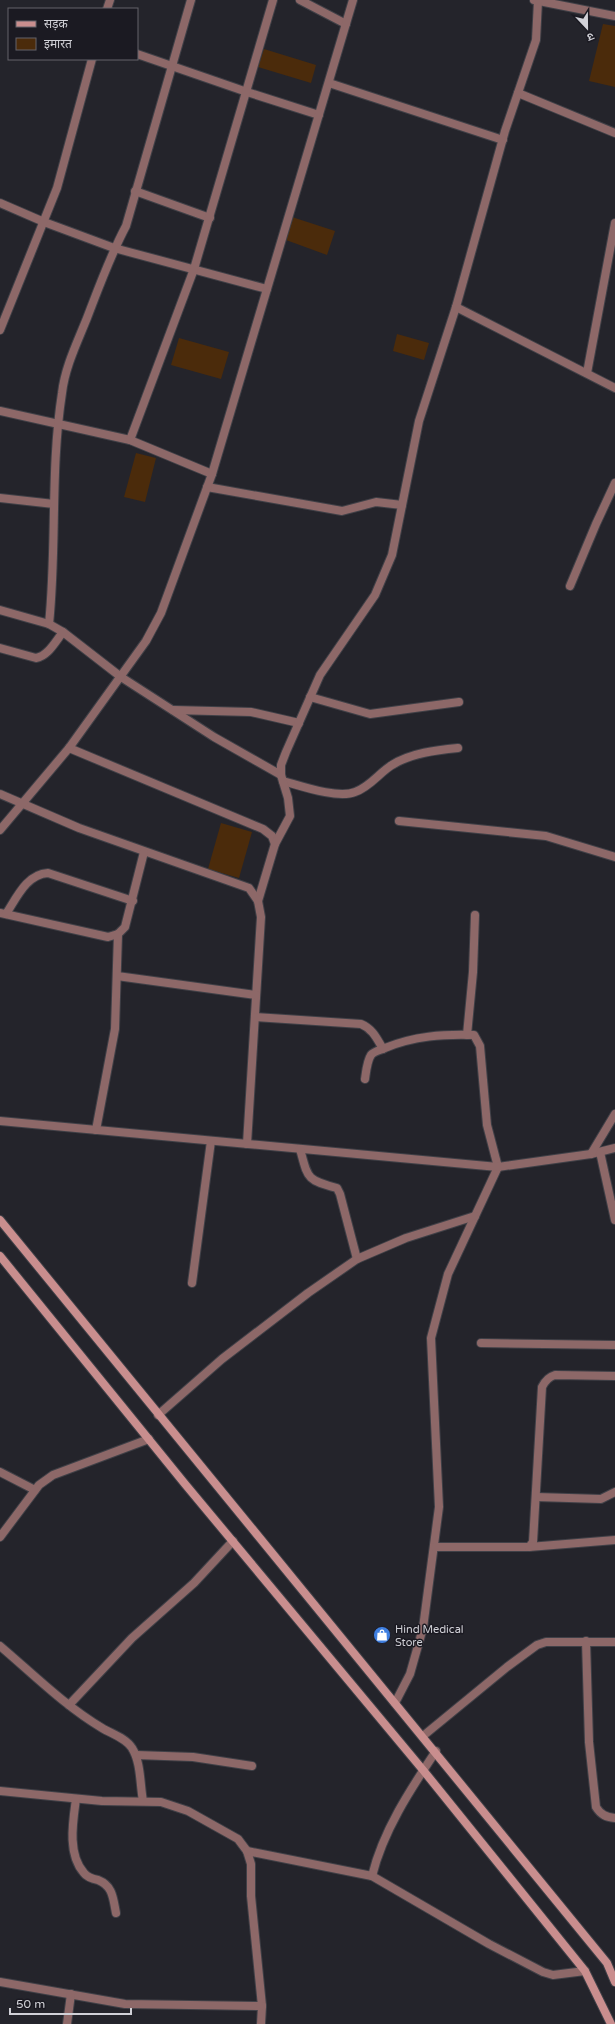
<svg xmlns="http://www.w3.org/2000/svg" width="615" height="2024" font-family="'Varela Round','Noto Sans Devanagari',sans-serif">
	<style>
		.building { fill: #4b2b0b }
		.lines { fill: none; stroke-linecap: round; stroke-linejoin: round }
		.street-casing { stroke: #404047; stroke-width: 10 }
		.secondary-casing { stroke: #404047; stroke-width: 10 }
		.street { stroke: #8d6868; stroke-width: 8 }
		.secondary { stroke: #c98e8e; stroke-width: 8 }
		.labels { text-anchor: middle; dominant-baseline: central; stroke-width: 3; stroke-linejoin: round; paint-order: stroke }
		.poi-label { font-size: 11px; fill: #d1d1d7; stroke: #1b1a22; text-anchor: start }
	</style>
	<rect width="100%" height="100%" fill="#24242b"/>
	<!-- building -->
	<g class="building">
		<path d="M 603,24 L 615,26 L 615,87 L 589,81 Z"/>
		<path d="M 264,49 L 316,65 L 311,83 L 258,67 Z"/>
		<path d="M 292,217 L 335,231 L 327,255 L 286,240 Z"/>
		<path d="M 397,334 L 429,343 L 424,360 L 393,351 Z"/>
		<path d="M 179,338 L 229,352 L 221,379 L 171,365 Z"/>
		<path d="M 136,453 L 156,458 L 145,502 L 124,497 Z"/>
		<path d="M 221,823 L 252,832 L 239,878 L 208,869 Z"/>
	</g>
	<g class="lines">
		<!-- street casing -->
		<g class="street-casing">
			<g id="street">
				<path d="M 300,0 L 346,24"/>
				<path d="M 534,0 L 615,16"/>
				<path d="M 107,9 L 110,0"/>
				<path d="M 137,54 L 247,92 L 319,115"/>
				<path d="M 329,83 L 503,140"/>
				<path d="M 518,93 L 615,133"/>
				<path d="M 135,191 L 210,218"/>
				<path d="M 0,203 L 44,222 L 114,248 L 267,289"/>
				<path d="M 456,307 L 615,388"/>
				<path d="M 0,330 L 57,188 L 92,59"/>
				<path d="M 587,373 L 615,223"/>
				<path d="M 0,411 L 130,440 L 212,474"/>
				<path d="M 130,440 L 194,269 L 273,0"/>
				<path d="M 207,487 L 342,511 L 376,502 L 402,505"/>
				<path d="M 0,498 L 54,504"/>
				<path d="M 570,586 L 596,524 L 615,483"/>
				<path d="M 0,610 L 49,624 L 63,632 L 121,677 L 214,737 L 281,775"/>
				<path d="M 49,624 C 57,547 50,470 62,393 C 65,367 77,343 87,318 C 99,287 110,256 126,226 L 191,0"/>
				<path d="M 0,648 L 36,658 C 48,656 55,642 63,632"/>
				<path d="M 310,697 L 370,714 L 459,702"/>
				<path d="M 173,710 L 251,712 L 299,723"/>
				<path d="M 69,748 L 263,829 L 272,836 L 275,844 L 258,901"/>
				<path d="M 283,781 C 301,786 338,799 355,792 C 370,787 380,772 392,765 C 411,753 437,750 458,748"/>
				<path d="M 0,794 L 79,828 L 249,888 L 258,901 L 261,917 L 247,1144"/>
				<path d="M 399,821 L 546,836 L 615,857"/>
				<path d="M 0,830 L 69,748 L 146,641 L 161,613 L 212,474 L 353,0"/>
				<path d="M 275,844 L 290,816 L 288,798 L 281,775 L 281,765 L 286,752 L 320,675 L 375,595 L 392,555 L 419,421 L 456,307 L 505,131 L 536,40 L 538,1"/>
				<path d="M 0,913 L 108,937 L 118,934 L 125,927 L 144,852"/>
				<path d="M 6,914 C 17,897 27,874 48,873 L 133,901"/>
				<path d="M 117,976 L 256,995"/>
				<path d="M 255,1017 L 361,1024 C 373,1029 377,1039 383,1049"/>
				<path d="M 467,1035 L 473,972 L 475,915"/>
				<path d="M 365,1079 C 366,1072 367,1061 371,1055 C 374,1051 381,1050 385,1048 C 414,1036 443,1034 474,1035 L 480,1046 L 487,1125 L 498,1167 L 448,1274 L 431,1338 L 439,1507 L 423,1628 L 410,1674 L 395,1703"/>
				<path d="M 0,1121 L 498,1167 L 591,1154 L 615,1148"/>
				<path d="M 96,1130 L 115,1029 L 118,934"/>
				<path d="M 300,1149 C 308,1178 306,1180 337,1188 L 340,1194 L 357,1259"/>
				<path d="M 600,1152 L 615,1220"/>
				<path d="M 591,1154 L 615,1114"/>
				<path d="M 192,1283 L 211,1141"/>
				<path d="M 481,1343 L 615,1345"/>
				<path d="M 158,1415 L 222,1359 L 308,1293 L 357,1259 L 406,1238 L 475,1216"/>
				<path d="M 0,1472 L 35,1490"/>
				<path d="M 536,1497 L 601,1499 L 615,1492"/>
				<path d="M 0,1537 L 39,1485 L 53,1475 L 149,1439"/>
				<path d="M 434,1547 L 529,1547 L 533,1542 L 542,1387 C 545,1381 548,1377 555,1375 L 615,1376"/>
				<path d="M 529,1547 L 615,1540"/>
				<path d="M 586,1641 L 589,1742 L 596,1807 C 601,1815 606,1817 615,1818"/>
				<path d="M 0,1646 C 33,1674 65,1706 102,1728 C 112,1734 126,1738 132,1748 C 141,1762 140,1785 143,1801"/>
				<path d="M 69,1705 L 132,1638 L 194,1583 L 233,1541"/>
				<path d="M 423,1736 L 507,1667 L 537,1645 L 546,1642 L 615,1642"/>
				<path d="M 136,1755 L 193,1757 L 252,1766"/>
				<path d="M 0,1791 L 102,1801 L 161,1802 L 188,1811 L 238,1839 L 247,1851 L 251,1864 L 251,1896 L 262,2006 L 261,2024"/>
				<path d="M 76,1799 C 73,1821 67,1854 84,1873 C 87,1877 93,1879 98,1880 C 113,1886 113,1898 116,1913"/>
				<path d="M 247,1851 L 372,1876 L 489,1944 L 543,1972 L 553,1975 L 585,1971"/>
				<path d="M 372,1876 C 383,1831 410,1790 436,1751"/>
				<path d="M 0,1982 L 125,2004 L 262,2006"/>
				<path d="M 67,2024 L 71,1994"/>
			</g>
		</g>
		<!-- secondary casing -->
		<g class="secondary-casing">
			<g id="secondary">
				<path d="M 0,1220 C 201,1469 406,1714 607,1963 L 615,1982"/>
				<path d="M 0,1256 L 185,1484 L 423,1770 L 585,1971 L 611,2024"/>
			</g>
		</g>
		<!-- street -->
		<use href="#street" class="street"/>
		<!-- secondary -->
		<use href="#secondary" class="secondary"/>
	</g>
	<!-- icons -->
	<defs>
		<g id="shop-disc" transform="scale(0.9)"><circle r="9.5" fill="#3f7fe0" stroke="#1b1a22"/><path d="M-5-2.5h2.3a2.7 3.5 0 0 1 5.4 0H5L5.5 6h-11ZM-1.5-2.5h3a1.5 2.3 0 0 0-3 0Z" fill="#fff"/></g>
	</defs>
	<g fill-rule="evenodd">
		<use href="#shop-disc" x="382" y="1635"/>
	</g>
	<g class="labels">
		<!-- poi labels -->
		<g class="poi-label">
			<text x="395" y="1629">Hind Medical<tspan x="395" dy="13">Store</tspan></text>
		</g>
	</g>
	<!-- legend -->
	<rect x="8" y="8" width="130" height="52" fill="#1b1a22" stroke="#64636a"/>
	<rect x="16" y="21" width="20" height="6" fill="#c98e8e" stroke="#64636a"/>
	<text x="44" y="28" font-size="12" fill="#d1d1d7">सड़क</text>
	<rect x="16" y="38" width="20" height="12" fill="#4b2b0b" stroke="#64636a"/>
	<text x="44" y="48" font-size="12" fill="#d1d1d7">इमारत</text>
	<!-- north arrow -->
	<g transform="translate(587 28) rotate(158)" stroke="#1b1a22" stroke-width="3" paint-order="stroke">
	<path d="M0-3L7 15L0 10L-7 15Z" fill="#d1d1d7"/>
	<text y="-6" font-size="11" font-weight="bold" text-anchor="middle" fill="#d1d1d7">उ</text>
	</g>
	<!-- scale -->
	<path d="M10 2008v6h121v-6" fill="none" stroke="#d1d1d7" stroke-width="2"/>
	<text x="16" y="2008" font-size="12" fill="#d1d1d7" stroke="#1b1a22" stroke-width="3" paint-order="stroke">50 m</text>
</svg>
